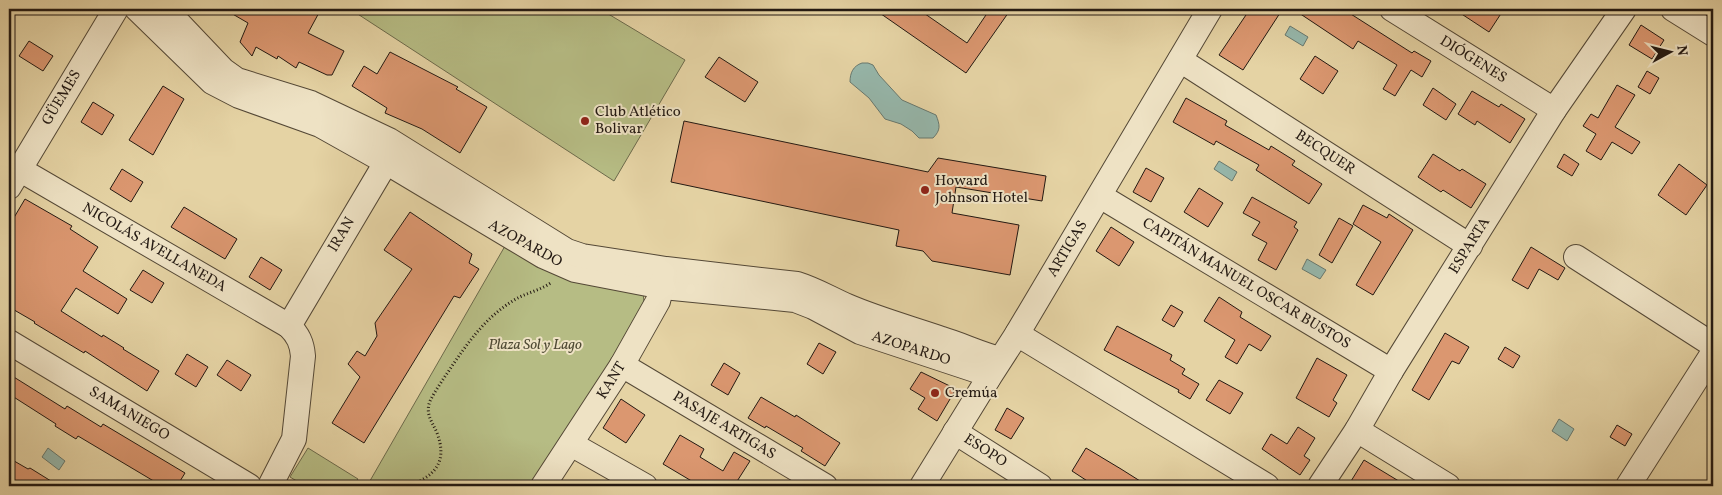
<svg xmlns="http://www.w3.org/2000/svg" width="1722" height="495" font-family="Vollkorn,serif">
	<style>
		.green { fill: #b6bc84; stroke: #6c6a4b }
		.water { fill: #96b7ab; stroke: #68786e }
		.building { fill: #db9770; stroke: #231912 }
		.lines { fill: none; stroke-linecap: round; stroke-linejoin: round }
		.minor-casing { stroke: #544836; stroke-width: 26 }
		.path { stroke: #231912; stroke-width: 3; stroke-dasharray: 1 2.5; stroke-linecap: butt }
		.minor { stroke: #eee2c4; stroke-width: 24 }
		.poi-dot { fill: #8f2418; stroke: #eee2c4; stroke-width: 2 }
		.labels { text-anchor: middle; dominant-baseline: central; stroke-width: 4; stroke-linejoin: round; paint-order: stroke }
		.street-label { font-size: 15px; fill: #231912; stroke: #eee2c4 }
		.poi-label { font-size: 15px; fill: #231912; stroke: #eee2c4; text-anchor: start }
		.park-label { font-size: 15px; font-style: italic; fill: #4f4a34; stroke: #eee2c4 }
	</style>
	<rect width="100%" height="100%" fill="#e5d3a4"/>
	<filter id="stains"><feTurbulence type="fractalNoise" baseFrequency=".004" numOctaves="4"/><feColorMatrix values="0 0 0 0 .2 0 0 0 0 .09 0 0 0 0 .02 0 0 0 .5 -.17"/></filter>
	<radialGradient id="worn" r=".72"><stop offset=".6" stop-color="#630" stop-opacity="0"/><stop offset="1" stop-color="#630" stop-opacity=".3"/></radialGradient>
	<!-- green -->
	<g class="green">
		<path d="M 350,9 L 600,9 L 685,60 L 614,181 Z"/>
		<path d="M 505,246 L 643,291 L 644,303 L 617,358 L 532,486 L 367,486 Z"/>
		<path d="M 308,448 L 358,479 L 353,486 L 305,486 L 290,477 Z"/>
	</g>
	<!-- water -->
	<g class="water">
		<path d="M 1290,26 L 1308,37 L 1303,46 L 1285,35 Z"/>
		<path d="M 862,63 L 868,63 L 873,65 L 879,75 L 902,100 L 936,115 C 940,125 941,130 933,138 L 919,138 L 912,131 L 901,124 L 885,119 L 869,98 L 850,82 C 850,73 853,66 862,63 Z"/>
		<path d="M 1219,161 L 1237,172 L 1232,181 L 1214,169 Z"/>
		<path d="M 1307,259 L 1326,270 L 1320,279 L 1302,269 Z"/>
		<path d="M 1559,419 L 1574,429 L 1567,441 L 1552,431 Z"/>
		<path d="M 48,448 L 65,461 L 59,470 L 42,457 Z"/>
	</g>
	<!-- building -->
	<g class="building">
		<path d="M 224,9 L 321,9 L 308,33 L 344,51 L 332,75 L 327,75 L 299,62 L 296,68 L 278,56 L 277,59 L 256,47 L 252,56 L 240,42 L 248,23 Z"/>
		<path d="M 874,9 L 918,9 L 967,43 L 990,9 L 1011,9 L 966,73 Z"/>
		<path d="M 1250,9 L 1273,9 L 1280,13 L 1243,70 L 1219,55 Z"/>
		<path d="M 1293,9 L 1343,9 L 1412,53 L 1414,51 L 1431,61 L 1422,77 L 1411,70 L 1395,96 L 1383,89 L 1397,65 L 1358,41 L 1353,49 Z"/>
		<path d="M 1454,9 L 1504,9 L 1489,32 Z"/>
		<path d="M 1641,25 L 1664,40 L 1652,59 L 1629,45 Z"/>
		<path d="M 29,41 L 53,56 L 43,71 L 19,56 Z"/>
		<path d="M 390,52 L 458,87 L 456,89 L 487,107 L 460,153 L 422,129 L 385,113 L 387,108 L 352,86 L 364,66 L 377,74 Z"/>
		<path d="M 1315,56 L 1338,71 L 1323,94 L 1300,79 Z"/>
		<path d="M 719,57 L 758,82 L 745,102 L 705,77 Z"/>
		<path d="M 1647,71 L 1659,78 L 1650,94 L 1638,87 Z"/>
		<path d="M 1617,85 L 1635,95 L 1615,127 L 1640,142 L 1632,154 L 1612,142 L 1601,160 L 1586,151 L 1596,134 L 1583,126 L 1591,114 L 1598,118 Z"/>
		<path d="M 163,86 L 184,99 L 153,155 L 129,140 Z"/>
		<path d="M 1433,88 L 1456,104 L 1446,120 L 1423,105 Z"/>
		<path d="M 1472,91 L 1499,107 L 1501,104 L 1525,119 L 1510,143 L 1477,121 L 1475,125 L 1458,114 Z"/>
		<path d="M 1186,98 L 1227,121 L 1225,125 L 1269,150 L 1271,146 L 1295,161 L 1292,165 L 1322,184 L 1309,204 L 1256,170 L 1259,165 L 1216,141 L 1214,145 L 1173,122 Z"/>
		<path d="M 93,102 L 114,115 L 102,135 L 81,122 Z"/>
		<path d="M 684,121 L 928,172 L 938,158 L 1046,176 L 1042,201 L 956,187 L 952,213 L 1019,225 L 1010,275 L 932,261 L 923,251 L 896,246 L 899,230 L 671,182 Z"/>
		<path d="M 1433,154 L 1460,171 L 1462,169 L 1486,184 L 1471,208 L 1443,190 L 1441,192 L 1418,177 Z"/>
		<path d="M 1564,154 L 1579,164 L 1572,176 L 1557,167 Z"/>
		<path d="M 1679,164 L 1707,185 L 1686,215 L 1658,195 Z"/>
		<path d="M 1146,168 L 1164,178 L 1151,202 L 1133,192 Z"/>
		<path d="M 122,169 L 143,182 L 131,202 L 110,189 Z"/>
		<path d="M 1199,188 L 1223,203 L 1208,227 L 1184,212 Z"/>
		<path d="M 1252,197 L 1297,222 L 1294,227 L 1298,230 L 1276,270 L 1258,260 L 1267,243 L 1252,235 L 1260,222 L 1243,213 Z"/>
		<path d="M 25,199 L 72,226 L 70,229 L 98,247 L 83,271 L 127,299 L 118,314 L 76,288 L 61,311 L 102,337 L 103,335 L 124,348 L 123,349 L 159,371 L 147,391 L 85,351 L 84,353 L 34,323 L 35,322 L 9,307 L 9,226 Z"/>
		<path d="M 1363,205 L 1387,218 L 1389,214 L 1413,230 L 1373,295 L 1356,285 L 1381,242 L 1353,224 Z"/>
		<path d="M 184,207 L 237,239 L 225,259 L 171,227 Z"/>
		<path d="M 410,212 L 472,254 L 469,263 L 479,269 L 460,298 L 454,296 L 364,443 L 332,423 L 360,377 L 348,364 L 357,351 L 365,356 L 377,336 L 375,323 L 412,269 L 384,250 Z"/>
		<path d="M 1339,218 L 1353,226 L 1332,263 L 1319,255 Z"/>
		<path d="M 1111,227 L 1134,242 L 1119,266 L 1096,251 Z"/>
		<path d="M 1531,247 L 1565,268 L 1558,280 L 1539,269 L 1528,289 L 1512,280 Z"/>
		<path d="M 261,257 L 282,270 L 270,290 L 249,277 Z"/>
		<path d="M 143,270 L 164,283 L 152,303 L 130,290 Z"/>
		<path d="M 1219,297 L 1242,312 L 1240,317 L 1271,336 L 1261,351 L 1249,344 L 1237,364 L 1225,357 L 1235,340 L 1204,321 Z"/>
		<path d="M 1171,305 L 1183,312 L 1174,327 L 1162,320 Z"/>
		<path d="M 1117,326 L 1172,355 L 1170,360 L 1185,369 L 1182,374 L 1199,384 L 1190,399 L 1178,392 L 1179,390 L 1104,350 Z"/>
		<path d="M 1445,333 L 1469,347 L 1459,364 L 1452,361 L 1429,400 L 1412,390 Z"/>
		<path d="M 819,343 L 836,352 L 823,374 L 807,364 Z"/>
		<path d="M 1505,347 L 1520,356 L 1513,368 L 1498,359 Z"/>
		<path d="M 187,354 L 208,367 L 196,387 L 175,374 Z"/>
		<path d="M 1317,358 L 1347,375 L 1333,400 L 1337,403 L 1329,417 L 1296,398 Z"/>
		<path d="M 227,360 L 251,375 L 241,391 L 217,375 Z"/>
		<path d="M 724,363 L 740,373 L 728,395 L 711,385 Z"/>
		<path d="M 921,372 L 956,389 L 937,421 L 918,409 L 925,398 L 910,389 Z"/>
		<path d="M 9,374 L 65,409 L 67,406 L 101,427 L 103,424 L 185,473 L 177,486 L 162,486 L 78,436 L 76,439 L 55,426 L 56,424 L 9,394 Z"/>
		<path d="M 1219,380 L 1243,393 L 1230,414 L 1206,400 Z"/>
		<path d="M 761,397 L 795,417 L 796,415 L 840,443 L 825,466 L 801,451 L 803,448 L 766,426 L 765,428 L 748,418 Z"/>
		<path d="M 621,399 L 645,415 L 626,443 L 603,428 Z"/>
		<path d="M 1007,408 L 1024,418 L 1011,439 L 995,430 Z"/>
		<path d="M 1617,425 L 1632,434 L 1625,446 L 1610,437 Z"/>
		<path d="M 1298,427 L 1315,438 L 1304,456 L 1310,460 L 1300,475 L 1262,449 L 1271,434 L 1287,444 Z"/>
		<path d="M 680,435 L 704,449 L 700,457 L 723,471 L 734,452 L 750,461 L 734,486 L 700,486 L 663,464 Z"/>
		<path d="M 1086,448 L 1121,469 L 1148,486 L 1095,486 L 1072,471 Z"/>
		<path d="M 9,458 L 28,469 L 30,468 L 59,486 L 9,486 Z"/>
		<path d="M 1364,460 L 1407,486 L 1348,486 Z"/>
	</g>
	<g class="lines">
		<!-- minor casing -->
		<g class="minor-casing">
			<g id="minor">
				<path d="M 137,9 L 212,82 L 239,96 L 320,125 L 386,162 L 543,256 L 575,270 L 663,287 L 795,300 L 813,307 L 860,332 L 978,371 L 988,379"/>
				<path d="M 165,9 L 223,70 L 237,80 L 311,103 L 389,140 L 567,251 L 582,256 L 666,269 L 797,284 C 816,290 829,298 847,306 C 877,319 910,328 942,339 C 962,345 980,354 1000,359"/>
				<path d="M 1392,9 L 1554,110"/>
				<path d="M 1673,9 L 1713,34"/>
				<path d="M 1180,60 L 1470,246"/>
				<path d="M 19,169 L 289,326 C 298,335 302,343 303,356 L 294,439 L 270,486"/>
				<path d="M 9,187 L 116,9"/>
				<path d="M 1100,196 L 1391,371"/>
				<path d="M 1576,257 L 1713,345"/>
				<path d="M 289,326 L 394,149"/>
				<path d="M 1017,334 L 1267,486"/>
				<path d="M 9,342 L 249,486"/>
				<path d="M 622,365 L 825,486"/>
				<path d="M 1357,430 L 1448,486"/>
				<path d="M 955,432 L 1040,486"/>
				<path d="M 571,444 L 645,486"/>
				<path d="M 543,486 L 622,365 L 658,301 L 665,273"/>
				<path d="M 922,486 L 988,379 L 1017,334 L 1210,9"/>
				<path d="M 1320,486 L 1357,430 L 1391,371 L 1554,110 L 1624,9"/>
				<path d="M 1628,486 L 1713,353"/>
			</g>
		</g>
		<!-- path -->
		<path class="path" d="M 407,486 C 435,477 448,462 437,433 C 432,421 425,414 430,401 C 435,391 442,381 448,372 C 466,345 484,319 511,302 C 524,293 540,291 552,282"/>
		<!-- minor -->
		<use href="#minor" class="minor"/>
	</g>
	<!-- markers -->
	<g class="poi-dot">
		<circle cx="585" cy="121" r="5"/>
		<circle cx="925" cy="190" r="5"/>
		<circle cx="935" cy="393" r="5"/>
	</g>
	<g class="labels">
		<!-- street labels -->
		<g class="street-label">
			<text transform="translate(1473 60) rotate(32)">DIÓGENES</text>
			<text transform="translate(62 98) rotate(-59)">GÜEMES</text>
			<text transform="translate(1325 153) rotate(33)">BECQUER</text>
			<text transform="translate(342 235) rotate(-59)">IRAN</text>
			<text transform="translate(525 244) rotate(29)">AZOPARDO</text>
			<text transform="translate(1470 246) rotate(-58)">ESPARTA</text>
			<text transform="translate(154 248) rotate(30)">NICOLÁS AVELLANEDA</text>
			<text transform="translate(1068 249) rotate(-59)">ARTIGAS</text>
			<text transform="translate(1246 284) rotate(31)">CAPITÁN MANUEL OSCAR BUSTOS</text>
			<text transform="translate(911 349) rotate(18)">AZOPARDO</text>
			<text transform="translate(612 381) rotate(-58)">KANT</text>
			<text transform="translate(129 414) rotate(31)">SAMANIEGO</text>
			<text transform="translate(724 426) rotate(31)">PASAJE ARTIGAS</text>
			<text transform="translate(985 451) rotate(33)">ESOPO</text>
		</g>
		<!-- poi labels -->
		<g class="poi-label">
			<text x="595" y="112">Club Atlético<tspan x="595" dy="17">Bolivar</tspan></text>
			<text x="935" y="181">Howard<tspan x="935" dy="17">Johnson Hotel</tspan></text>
			<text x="945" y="393">Cremúa</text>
		</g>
		<!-- park labels -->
		<g class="park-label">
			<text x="535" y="345">Plaza Sol y Lago</text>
		</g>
	</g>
	<!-- margin -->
	<rect width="1722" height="495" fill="none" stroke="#e5d3a4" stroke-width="30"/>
	<rect x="10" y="10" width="1702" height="475" fill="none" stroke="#231912" stroke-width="2.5"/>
	<rect x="15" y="15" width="1692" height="465" fill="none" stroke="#231912"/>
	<!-- north arrow -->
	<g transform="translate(1670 52) rotate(83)" stroke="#eee2c4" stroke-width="4" paint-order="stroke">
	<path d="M0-4L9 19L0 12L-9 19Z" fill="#231912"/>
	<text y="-8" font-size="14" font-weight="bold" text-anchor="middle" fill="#231912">N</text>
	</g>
	<rect width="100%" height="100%" filter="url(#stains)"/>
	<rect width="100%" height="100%" fill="url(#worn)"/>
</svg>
